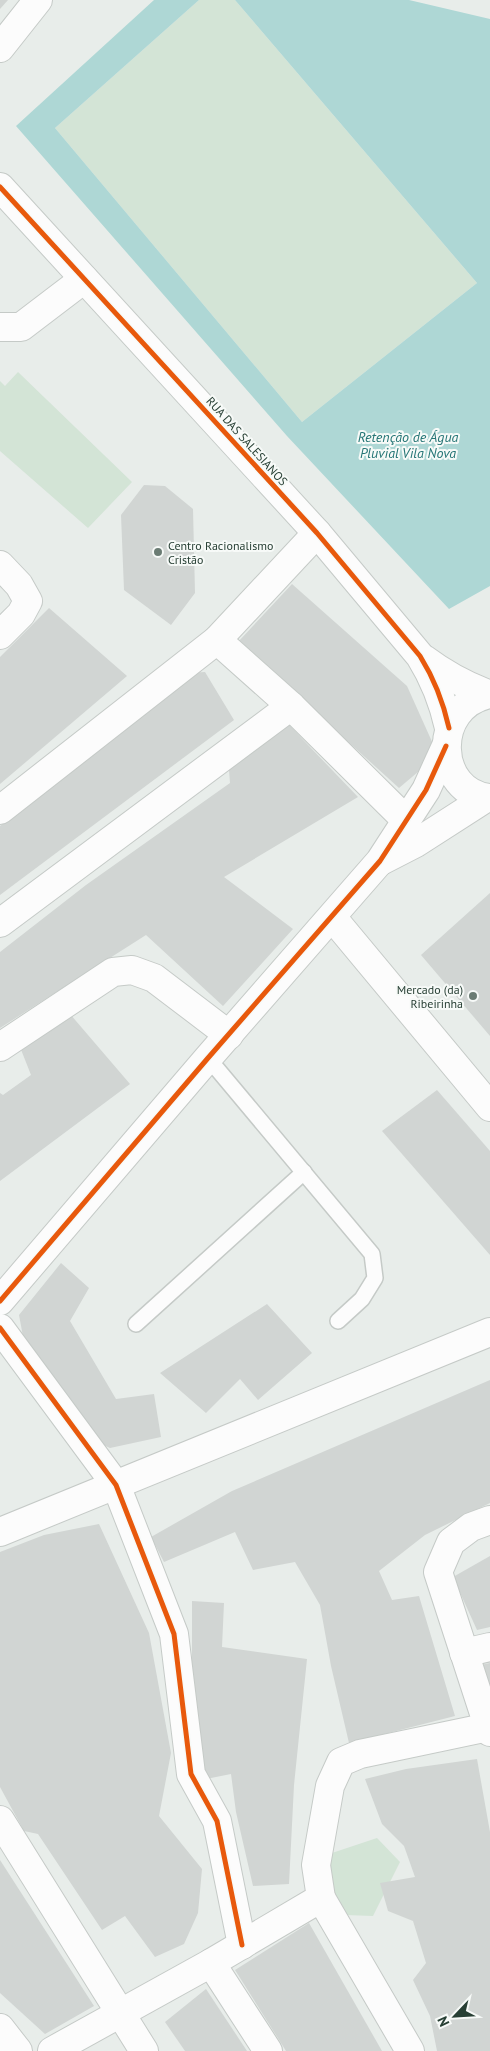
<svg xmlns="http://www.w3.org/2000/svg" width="490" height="2051" font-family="'PT Sans',sans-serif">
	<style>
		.green { fill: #d3e4d6 }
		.water { fill: #aed7d5 }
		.building { fill: #d1d5d3 }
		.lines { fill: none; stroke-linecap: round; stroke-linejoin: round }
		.service-casing { stroke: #c5cac7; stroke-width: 18 }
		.minor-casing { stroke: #c5cac7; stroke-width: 30 }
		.tertiary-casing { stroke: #c5cac7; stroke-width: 30 }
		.secondary-casing { stroke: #c5cbc8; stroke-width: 30 }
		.service { stroke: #fcfcfc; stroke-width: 15 }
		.minor { stroke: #fcfcfc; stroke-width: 28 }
		.tertiary { stroke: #fcfcfc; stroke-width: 28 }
		.secondary { stroke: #fcfcfc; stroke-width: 28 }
		.cycleway-casing { stroke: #f7faf8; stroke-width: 8 }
		.cycleway { stroke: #e8590c; stroke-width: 5 }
		.poi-dot { fill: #6b7c74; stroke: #f7faf8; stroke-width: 2 }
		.labels { text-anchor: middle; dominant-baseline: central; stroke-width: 4; stroke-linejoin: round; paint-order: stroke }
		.street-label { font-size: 12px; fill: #273f34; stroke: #f7faf8 }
		.poi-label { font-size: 12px; fill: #273f34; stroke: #f7faf8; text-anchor: start }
		.water-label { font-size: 14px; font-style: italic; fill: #267676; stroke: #f7faf8 }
	</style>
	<rect width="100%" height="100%" fill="#e8edea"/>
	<!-- green -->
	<g class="green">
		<path d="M 199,0 L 235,0 L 477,283 L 302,422 L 55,128 Z"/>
		<path d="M 18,372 L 132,482 L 88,528 L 0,451 L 0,381 L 5,386 Z"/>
		<path d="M 377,1838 L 400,1862 L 373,1916 L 345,1915 L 319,1875 L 332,1853 Z"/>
	</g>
	<!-- water -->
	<path class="water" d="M 154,0 L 199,0 L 55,128 L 302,422 L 477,283 L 235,0 L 409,0 L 490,19 L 490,586 L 449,609 L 287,436 L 16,126 Z"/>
	<!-- building -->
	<g class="building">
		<path d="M 0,0 L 8,0 L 0,9 Z"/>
		<path d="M 144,485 L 165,486 L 193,509 L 195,593 L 171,625 L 124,590 L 121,515 Z"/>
		<path d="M 292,584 L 407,686 L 438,755 L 399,788 L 238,642 Z"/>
		<path d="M 49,608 L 127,676 L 0,784 L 0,657 Z"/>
		<path d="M 205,672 L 234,720 L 0,895 L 0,826 L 188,673 Z"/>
		<path d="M 288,724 L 358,797 L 224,877 L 293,929 L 223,1006 L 146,935 L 0,1028 L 0,952 L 86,885 L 230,783 L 229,770 Z"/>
		<path d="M 490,893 L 490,1036 L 421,955 Z"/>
		<path d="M 70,1014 L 130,1084 L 0,1181 L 0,1093 L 3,1095 L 31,1075 L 20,1047 Z"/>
		<path d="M 437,1090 L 490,1151 L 490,1255 L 382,1131 Z"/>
		<path d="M 61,1263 L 89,1288 L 70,1321 L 116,1399 L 154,1394 L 161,1437 L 110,1448 L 86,1437 L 25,1347 L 19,1315 Z"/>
		<path d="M 267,1304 L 312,1353 L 258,1400 L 240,1379 L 206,1413 L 160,1373 Z"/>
		<path d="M 490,1380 L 490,1503 L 425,1535 L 379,1571 L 392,1600 L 419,1596 L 455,1716 L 349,1743 L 331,1666 L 320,1605 L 295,1562 L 253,1570 L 235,1532 L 164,1562 L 151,1537 L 232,1491 Z"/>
		<path d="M 99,1524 L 149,1633 L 171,1753 L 159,1816 L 202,1869 L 198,1913 L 184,1944 L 155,1957 L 125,1916 L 102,1930 L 38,1834 L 24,1831 L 0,1787 L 0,1552 L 44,1535 Z"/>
		<path d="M 490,1556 L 490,1627 L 477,1630 L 453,1577 Z"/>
		<path d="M 192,1601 L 224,1603 L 222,1647 L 307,1659 L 294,1785 L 289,1884 L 253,1886 L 236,1812 L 231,1774 L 206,1779 L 192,1667 Z"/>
		<path d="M 490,1663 L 490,1695 L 476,1666 Z"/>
		<path d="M 477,1759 L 490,1832 L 490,2051 L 437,2051 L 430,2016 L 413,1980 L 426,1963 L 413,1921 L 388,1911 L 380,1883 L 415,1877 L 404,1846 L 382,1824 L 365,1779 L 406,1769 Z"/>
		<path d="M 0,1860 L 94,2006 L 45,2034 L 0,1993 Z"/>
		<path d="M 309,1923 L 382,2051 L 286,2051 L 235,1970 Z"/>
		<path d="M 206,1989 L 247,2051 L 185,2051 L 165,2022 Z"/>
	</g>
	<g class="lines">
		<!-- service casing -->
		<g class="service-casing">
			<g id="service">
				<path d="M 208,1058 L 372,1254 L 375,1278 L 362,1299 L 338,1321"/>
				<path d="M 136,1324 L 304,1172"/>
			</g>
		</g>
		<!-- minor casing -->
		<g class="minor-casing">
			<g id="minor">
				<path d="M 0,48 L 38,0"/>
				<path d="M 0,187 L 317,533 L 420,656 C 435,680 443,701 449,728"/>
				<path d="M 0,327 L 21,327 L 84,279"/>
				<path d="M 0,565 L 19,585 L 28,601 L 21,614 L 0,635"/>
				<path d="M 424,659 C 444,674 464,685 488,694"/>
				<path d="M 291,706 L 407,821"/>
				<path d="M 0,810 L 217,640 L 317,533"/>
				<path d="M 332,917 L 490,1107"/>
				<path d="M 0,923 L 291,706 L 217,640"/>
				<path d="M 0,1047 L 113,972 L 132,970 L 154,978 L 229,1035"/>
				<path d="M 0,1328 L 116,1485 L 174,1634 L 191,1774 L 217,1821 L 242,1945"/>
				<path d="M 490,1520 L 471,1527 L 451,1542 L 438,1572 L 490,1732"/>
				<path d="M 0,1532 L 490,1332"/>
				<path d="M 464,1653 L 490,1647"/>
				<path d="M 0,1820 L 144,2051"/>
				<path d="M 321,1898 L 410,2051"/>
				<path d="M 211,1963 L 268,2051"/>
				<path d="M 0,2028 L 18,2051"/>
				<path d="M 52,2051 L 211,1963 L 321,1898 L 316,1865 L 330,1786 L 341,1762 L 360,1754 L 489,1727"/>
			</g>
		</g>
		<!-- tertiary casing -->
		<g class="tertiary-casing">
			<g id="tertiary">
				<path d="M 381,861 L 416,843 L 486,798"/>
				<path d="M 0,1301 L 208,1058 L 380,861 L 426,790 L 446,746"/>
			</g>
		</g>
		<!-- secondary casing -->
		<g class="secondary-casing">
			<path id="secondary" d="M 490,694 C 430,706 435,793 490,798"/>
		</g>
		<!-- service -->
		<use href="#service" class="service"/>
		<!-- minor -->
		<use href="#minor" class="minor"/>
		<!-- tertiary -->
		<use href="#tertiary" class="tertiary"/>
		<!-- secondary -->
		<use href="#secondary" class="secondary"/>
		<!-- cycleway casing -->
		<g class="cycleway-casing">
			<g id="cycleway">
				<path d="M 0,187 L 317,533 L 420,656 C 435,680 443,701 449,728"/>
				<path d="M 0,1301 L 208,1058 L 380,861 L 426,790 L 446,746"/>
				<path d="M 0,1328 L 116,1485 L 174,1634 L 191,1774 L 217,1821 L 242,1945"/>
			</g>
		</g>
		<!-- cycleway -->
		<use href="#cycleway" class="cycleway"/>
	</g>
	<!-- markers -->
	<g class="poi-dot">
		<circle cx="158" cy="552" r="5"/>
		<circle cx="473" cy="996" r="5"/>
	</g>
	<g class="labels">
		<!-- street labels -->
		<g class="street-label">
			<text transform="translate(247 441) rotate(48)">RUA DAS SALESIANOS</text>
		</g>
		<!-- poi labels -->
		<g class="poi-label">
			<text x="168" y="545">Centro Racionalismo<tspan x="168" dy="14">Cristão</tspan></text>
			<text x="463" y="989" text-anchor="end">Mercado (da)<tspan x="463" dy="14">Ribeirinha</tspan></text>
		</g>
		<!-- water labels -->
		<g class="water-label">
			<text x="408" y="437">Retenção de Água<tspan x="408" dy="16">Pluvial Vila Nova</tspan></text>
		</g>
	</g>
	<!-- north arrow -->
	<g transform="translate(455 2016) rotate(245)" stroke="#f7faf8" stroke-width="4" paint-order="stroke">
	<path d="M0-4L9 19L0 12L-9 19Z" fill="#273f34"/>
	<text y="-8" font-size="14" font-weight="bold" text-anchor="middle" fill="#273f34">N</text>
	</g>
</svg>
